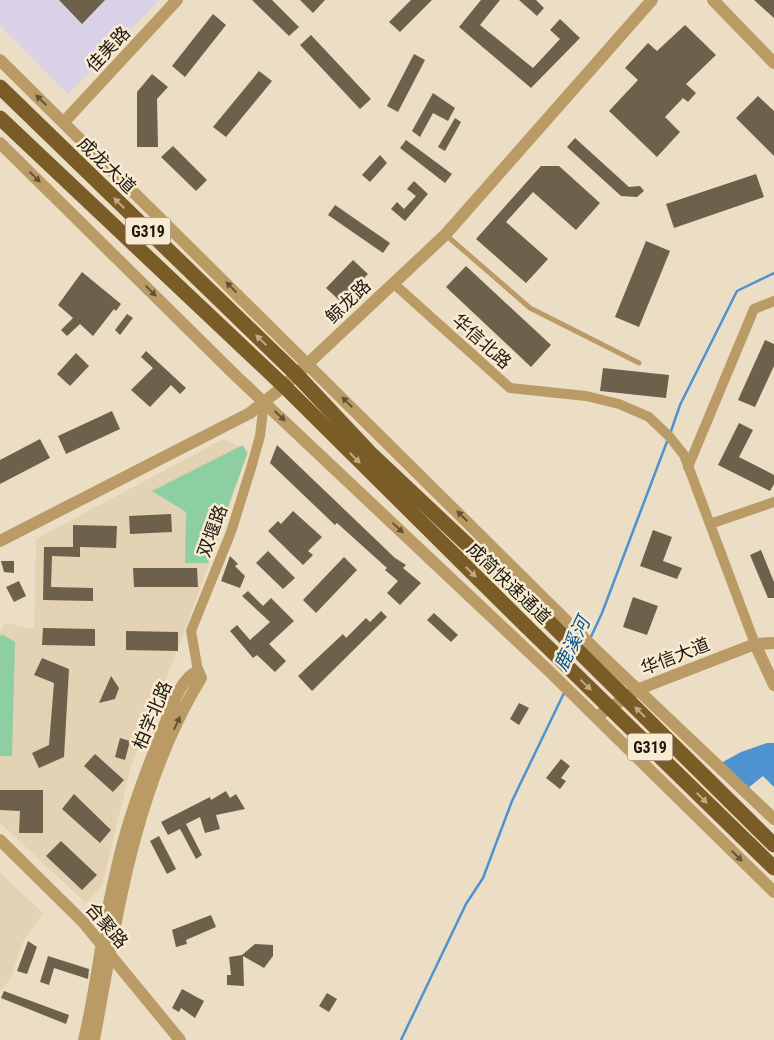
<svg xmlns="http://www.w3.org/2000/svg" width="774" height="1040" font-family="'Roboto Condensed','Noto Sans SC',sans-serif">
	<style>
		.built { fill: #e3d2b3 }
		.industrial { fill: #d9d2e7 }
		.green { fill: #8dcfa0 }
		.water { fill: #4f92d0 }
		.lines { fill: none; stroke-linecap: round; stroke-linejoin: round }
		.stream { stroke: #4f92d0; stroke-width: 2.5 }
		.building { fill: #6d614b }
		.service { stroke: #ba9b66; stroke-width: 5 }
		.minor { stroke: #ba9b66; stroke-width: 10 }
		.tertiary { stroke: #ba9b66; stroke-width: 12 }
		.trunk { stroke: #7a5c26; stroke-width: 15 }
		.trunk-bridge { stroke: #7a5c26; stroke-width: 15 }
		.oneway { fill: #635336 }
		.oneway2 { fill: #c0ab85 }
		.labels { text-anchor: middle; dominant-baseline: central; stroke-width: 5; stroke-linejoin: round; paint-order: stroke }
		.shield { fill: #f9ebd2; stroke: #5e574a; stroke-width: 1 }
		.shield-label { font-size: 16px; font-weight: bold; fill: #1c180f }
		.street-label { font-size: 18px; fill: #1c180f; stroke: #f9ebd2 }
		.water-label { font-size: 19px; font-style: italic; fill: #04558f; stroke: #f9ebd2 }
	</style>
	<rect width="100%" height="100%" fill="#ecdec5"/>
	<!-- built -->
	<g class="built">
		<path d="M 223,439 L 249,450 L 187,625 L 130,770 L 102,886 L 86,903 L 0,823 L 0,632 L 6,623 L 34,629 L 36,539 Z"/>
		<path d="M 0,873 L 43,913 L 23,942 L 11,978 L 0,991 Z"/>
	</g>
	<!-- industrial -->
	<path class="industrial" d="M 0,0 L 159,0 L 68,94 L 0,25 Z"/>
	<!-- green -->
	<g class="green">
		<path d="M 243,445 L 247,454 L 208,563 L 185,563 L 186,512 L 152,491 Z"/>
		<path d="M 2,634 L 15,642 L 12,756 L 0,756 L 0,637 Z"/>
	</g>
	<!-- water -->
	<path class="water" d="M 767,743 L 774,743 L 774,787 L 763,776 L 748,788 L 721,763 L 741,752 Z"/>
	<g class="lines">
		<!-- stream -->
		<g class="stream">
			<path d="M 670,434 L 680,405 L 737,291 L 774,273"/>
			<path d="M 590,639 L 602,613 L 668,439"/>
			<path d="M 401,1040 L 466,904 L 483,878 L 512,801 L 564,693"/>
		</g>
	</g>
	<!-- building -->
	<g class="building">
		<path d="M 59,0 L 105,0 L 82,24 Z"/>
		<path d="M 252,0 L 272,0 L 299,27 L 289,36 Z"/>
		<path d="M 300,0 L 325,0 L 313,13 Z"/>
		<path d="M 411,0 L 432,0 L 400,32 L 389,22 Z"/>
		<path d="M 481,0 L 500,0 L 480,25 L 533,68 L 560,39 L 550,30 L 560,19 L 580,38 L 531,88 L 459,27 Z"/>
		<path d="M 519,0 L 536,0 L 544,8 L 537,16 Z"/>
		<path d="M 754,0 L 774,0 L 774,18 Z"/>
		<path d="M 213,14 L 226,25 L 185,77 L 172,66 Z"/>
		<path d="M 685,25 L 716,55 L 686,84 L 696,93 L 688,102 L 683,98 L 665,117 L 680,132 L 657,157 L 609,111 L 638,80 L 625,68 L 648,43 L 657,51 Z"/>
		<path d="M 311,35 L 371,99 L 360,109 L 300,45 Z"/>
		<path d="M 414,54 L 425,60 L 398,112 L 387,106 Z"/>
		<path d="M 259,71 L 272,81 L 226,137 L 213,127 Z"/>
		<path d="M 152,74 L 168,87 L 157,99 L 158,147 L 137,147 L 137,92 Z"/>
		<path d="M 433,93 L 455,108 L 448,121 L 433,113 L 420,137 L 412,131 Z"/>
		<path d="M 758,96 L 774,111 L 774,156 L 736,118 Z"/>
		<path d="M 455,118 L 461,122 L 445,151 L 438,147 Z"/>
		<path d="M 575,138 L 629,187 L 640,186 L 644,191 L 637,197 L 621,196 L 567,147 Z"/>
		<path d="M 406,140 L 452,174 L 445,183 L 400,148 Z"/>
		<path d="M 173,146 L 207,180 L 196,191 L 161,157 Z"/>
		<path d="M 380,155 L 387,163 L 370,182 L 362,175 Z"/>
		<path d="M 541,166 L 559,166 L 600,203 L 576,230 L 533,192 L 506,222 L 548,259 L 526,283 L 476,239 Z"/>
		<path d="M 756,174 L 764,197 L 674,228 L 666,204 Z"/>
		<path d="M 414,181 L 428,194 L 405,221 L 391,209 L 397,202 L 404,209 L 416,196 L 407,189 Z"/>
		<path d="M 335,205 L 390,243 L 383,253 L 328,215 Z"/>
		<path d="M 646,241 L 670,251 L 639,327 L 615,317 Z"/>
		<path d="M 353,260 L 368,274 L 341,302 L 326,288 Z"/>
		<path d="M 466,266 L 551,345 L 531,367 L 446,287 Z"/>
		<path d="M 82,272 L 121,304 L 116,311 L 114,309 L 93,336 L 80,324 L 67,336 L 61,330 L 73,318 L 58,305 Z"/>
		<path d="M 127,314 L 133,318 L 120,335 L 115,330 Z"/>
		<path d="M 765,340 L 774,344 L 774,366 L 755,407 L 738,400 Z"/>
		<path d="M 146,351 L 186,388 L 180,394 L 171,385 L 150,407 L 131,390 L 153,368 L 141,357 Z"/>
		<path d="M 76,353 L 89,366 L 70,386 L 57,374 Z"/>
		<path d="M 603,368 L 669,375 L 666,398 L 600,391 Z"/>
		<path d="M 112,411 L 120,429 L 66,454 L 58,436 Z"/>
		<path d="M 739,423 L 753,430 L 739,457 L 774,475 L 774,484 L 770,491 L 718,465 Z"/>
		<path d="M 40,439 L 50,458 L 0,484 L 0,460 Z"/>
		<path d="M 277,445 L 395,558 L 406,565 L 403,568 L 421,583 L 400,605 L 387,593 L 398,581 L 385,570 L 387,568 L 337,523 L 335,525 L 270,463 Z"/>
		<path d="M 293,511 L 322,537 L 308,551 L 313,555 L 303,565 L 268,531 L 278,521 L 281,524 Z"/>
		<path d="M 171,514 L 172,532 L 130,534 L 129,516 Z"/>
		<path d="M 73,525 L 117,526 L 116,548 L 80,547 L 80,557 L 52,556 L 51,587 L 93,588 L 93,601 L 43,600 L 44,547 L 73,547 Z"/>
		<path d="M 653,530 L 672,537 L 663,561 L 682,568 L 677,579 L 640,566 Z"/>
		<path d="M 761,550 L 774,582 L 774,598 L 768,598 L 750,555 Z"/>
		<path d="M 268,551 L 295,578 L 283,589 L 256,563 Z"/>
		<path d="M 230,556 L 238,564 L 235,566 L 245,576 L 240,588 L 221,581 Z"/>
		<path d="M 344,557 L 357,570 L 316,613 L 303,600 Z"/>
		<path d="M 1,561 L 14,561 L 14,573 L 4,572 Z"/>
		<path d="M 133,568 L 197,568 L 198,587 L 134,587 Z"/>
		<path d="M 19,581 L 26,596 L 14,602 L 6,587 Z"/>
		<path d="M 248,591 L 263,606 L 271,598 L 294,621 L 269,644 L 286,661 L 275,672 L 257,655 L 253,658 L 230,631 L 237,625 L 250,640 L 270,622 L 242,596 Z"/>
		<path d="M 633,597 L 658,606 L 647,635 L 623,627 Z"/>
		<path d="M 381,611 L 387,617 L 312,691 L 298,676 L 343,634 L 346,638 L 366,618 L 370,622 Z"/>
		<path d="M 434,613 L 458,635 L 451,642 L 427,620 Z"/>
		<path d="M 43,628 L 95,629 L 95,646 L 42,645 Z"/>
		<path d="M 126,631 L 178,632 L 178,651 L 126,650 Z"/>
		<path d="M 42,658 L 69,669 L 64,757 L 39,768 L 32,753 L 49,745 L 54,683 L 34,675 Z"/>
		<path d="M 111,676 L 119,688 L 115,699 L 99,703 Z"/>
		<path d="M 519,703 L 529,708 L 519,725 L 510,719 Z"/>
		<path d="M 120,738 L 130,741 L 125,760 L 115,757 Z"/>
		<path d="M 95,754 L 124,780 L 113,792 L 84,766 Z"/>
		<path d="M 561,759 L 570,766 L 561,778 L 566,781 L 560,789 L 546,778 Z"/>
		<path d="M 0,790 L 43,790 L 43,833 L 19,833 L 20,811 L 0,810 Z"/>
		<path d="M 226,791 L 230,798 L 236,794 L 245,809 L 216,815 L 220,829 L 205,833 L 200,817 L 186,824 L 202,855 L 196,859 L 180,829 L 168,835 L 161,822 L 210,797 L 211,800 Z"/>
		<path d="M 74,794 L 111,830 L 100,843 L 62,809 Z"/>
		<path d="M 159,836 L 176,869 L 167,874 L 150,841 Z"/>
		<path d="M 61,841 L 97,875 L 82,890 L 46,856 Z"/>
		<path d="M 211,915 L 216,927 L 186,940 L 187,944 L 176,947 L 172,930 Z"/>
		<path d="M 28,941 L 37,947 L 27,974 L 17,971 Z"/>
		<path d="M 255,944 L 273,945 L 273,956 L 264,968 L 243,956 L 244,986 L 227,985 L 227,975 L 231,975 L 229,957 L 242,955 Z"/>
		<path d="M 48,956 L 89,969 L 88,979 L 54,968 L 49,985 L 40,982 Z"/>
		<path d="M 182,989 L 204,1001 L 195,1018 L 181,1008 L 179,1012 L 172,1008 Z"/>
		<path d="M 4,991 L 69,1015 L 66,1024 L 1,998 Z"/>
		<path d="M 327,993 L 337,999 L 329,1012 L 319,1006 Z"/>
	</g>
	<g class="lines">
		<!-- service -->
		<path class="service" d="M 447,236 L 530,308 L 639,363"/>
		<!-- minor -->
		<g class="minor">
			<path d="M 393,283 L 510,388 L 586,396 L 619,404 L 649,417 L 669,436 L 684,455 L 755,644"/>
			<path d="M 688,467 L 754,309 L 774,301"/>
			<path d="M 710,524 L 774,502"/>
			<path d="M 198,671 L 191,631 L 231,532 L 251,468 L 260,436 L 264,402"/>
		</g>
		<!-- tertiary -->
		<g class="tertiary">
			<path d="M 713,0 L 774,63"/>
			<path d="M 0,60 L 599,653 L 774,819"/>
			<path d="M 64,122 L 177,0"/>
			<path d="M 0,143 L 236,376 L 549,671 L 774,892"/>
			<path d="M 0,541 L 250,413 L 284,386 L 445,235 L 652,0"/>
			<path d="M 755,644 L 774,685"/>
			<path d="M 602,713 L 639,689 L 755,644 L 774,643"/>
			<path d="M 0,840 L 83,922 L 180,1040"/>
			<path d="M 84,1040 C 97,986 102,930 115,876 C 126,823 145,774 165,724 C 172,707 180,679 198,671 L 201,678 C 134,788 117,916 94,1040"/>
		</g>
		<!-- trunk -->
		<g class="trunk">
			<path d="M 0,87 L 296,374 L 370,453 L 538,611"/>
			<path d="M 0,118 L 284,386 L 526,626"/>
		</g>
		<!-- trunk-bridge -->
		<g class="trunk-bridge">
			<path d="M 538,611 L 774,845"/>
			<path d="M 526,626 L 774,868"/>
		</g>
	</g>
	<!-- one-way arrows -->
	<defs><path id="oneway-solid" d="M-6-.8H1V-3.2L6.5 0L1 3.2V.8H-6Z" transform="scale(1.25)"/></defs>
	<g class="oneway">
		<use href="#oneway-solid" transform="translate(41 100) rotate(-136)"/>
		<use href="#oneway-solid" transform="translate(35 177) rotate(44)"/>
		<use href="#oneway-solid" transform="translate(231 287) rotate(-135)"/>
		<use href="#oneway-solid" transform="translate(151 291) rotate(45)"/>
		<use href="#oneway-solid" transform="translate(347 402) rotate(-135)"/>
		<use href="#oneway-solid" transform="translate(280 416) rotate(43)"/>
		<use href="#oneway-solid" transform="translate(462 516) rotate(-135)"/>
		<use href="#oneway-solid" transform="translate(398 528) rotate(43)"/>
		<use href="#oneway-solid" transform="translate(177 723) rotate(-65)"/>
		<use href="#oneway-solid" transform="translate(737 856) rotate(45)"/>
	</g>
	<g class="oneway2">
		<use href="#oneway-solid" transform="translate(119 203) rotate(-136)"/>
		<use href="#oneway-solid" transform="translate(261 340) rotate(-136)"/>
		<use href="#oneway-solid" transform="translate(355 458) rotate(45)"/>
		<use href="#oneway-solid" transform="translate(471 572) rotate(44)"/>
		<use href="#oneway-solid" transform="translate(586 685) rotate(44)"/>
		<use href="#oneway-solid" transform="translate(640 712) rotate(-135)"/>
		<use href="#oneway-solid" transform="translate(702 798) rotate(44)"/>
	</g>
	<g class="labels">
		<!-- shield labels -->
		<g class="shield">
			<rect x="125.5" y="217.5" width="45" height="27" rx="4"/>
			<rect x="627.5" y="733.5" width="45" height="27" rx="4"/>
		</g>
		<g class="shield-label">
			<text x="148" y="231">G319</text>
			<text x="650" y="747">G319</text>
		</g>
		<!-- street labels -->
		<g class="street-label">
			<text transform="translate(108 49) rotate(-47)">佳美路</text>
			<text transform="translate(107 165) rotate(44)">成龙大道</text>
			<text transform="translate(348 301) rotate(-44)">鲸龙路</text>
			<text transform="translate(482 341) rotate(42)">华信北路</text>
			<text transform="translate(212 531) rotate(-70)">双堰路</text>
			<text transform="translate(509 583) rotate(44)">成简快速通道</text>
			<text transform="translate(675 656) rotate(-21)">华信大道</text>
			<text transform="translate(152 715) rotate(-67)">柏学北路</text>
			<text transform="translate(107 925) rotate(49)">合聚路</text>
		</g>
		<!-- water labels -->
		<g class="water-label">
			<text transform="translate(572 644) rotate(-64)">鹿溪河</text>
		</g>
	</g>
</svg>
